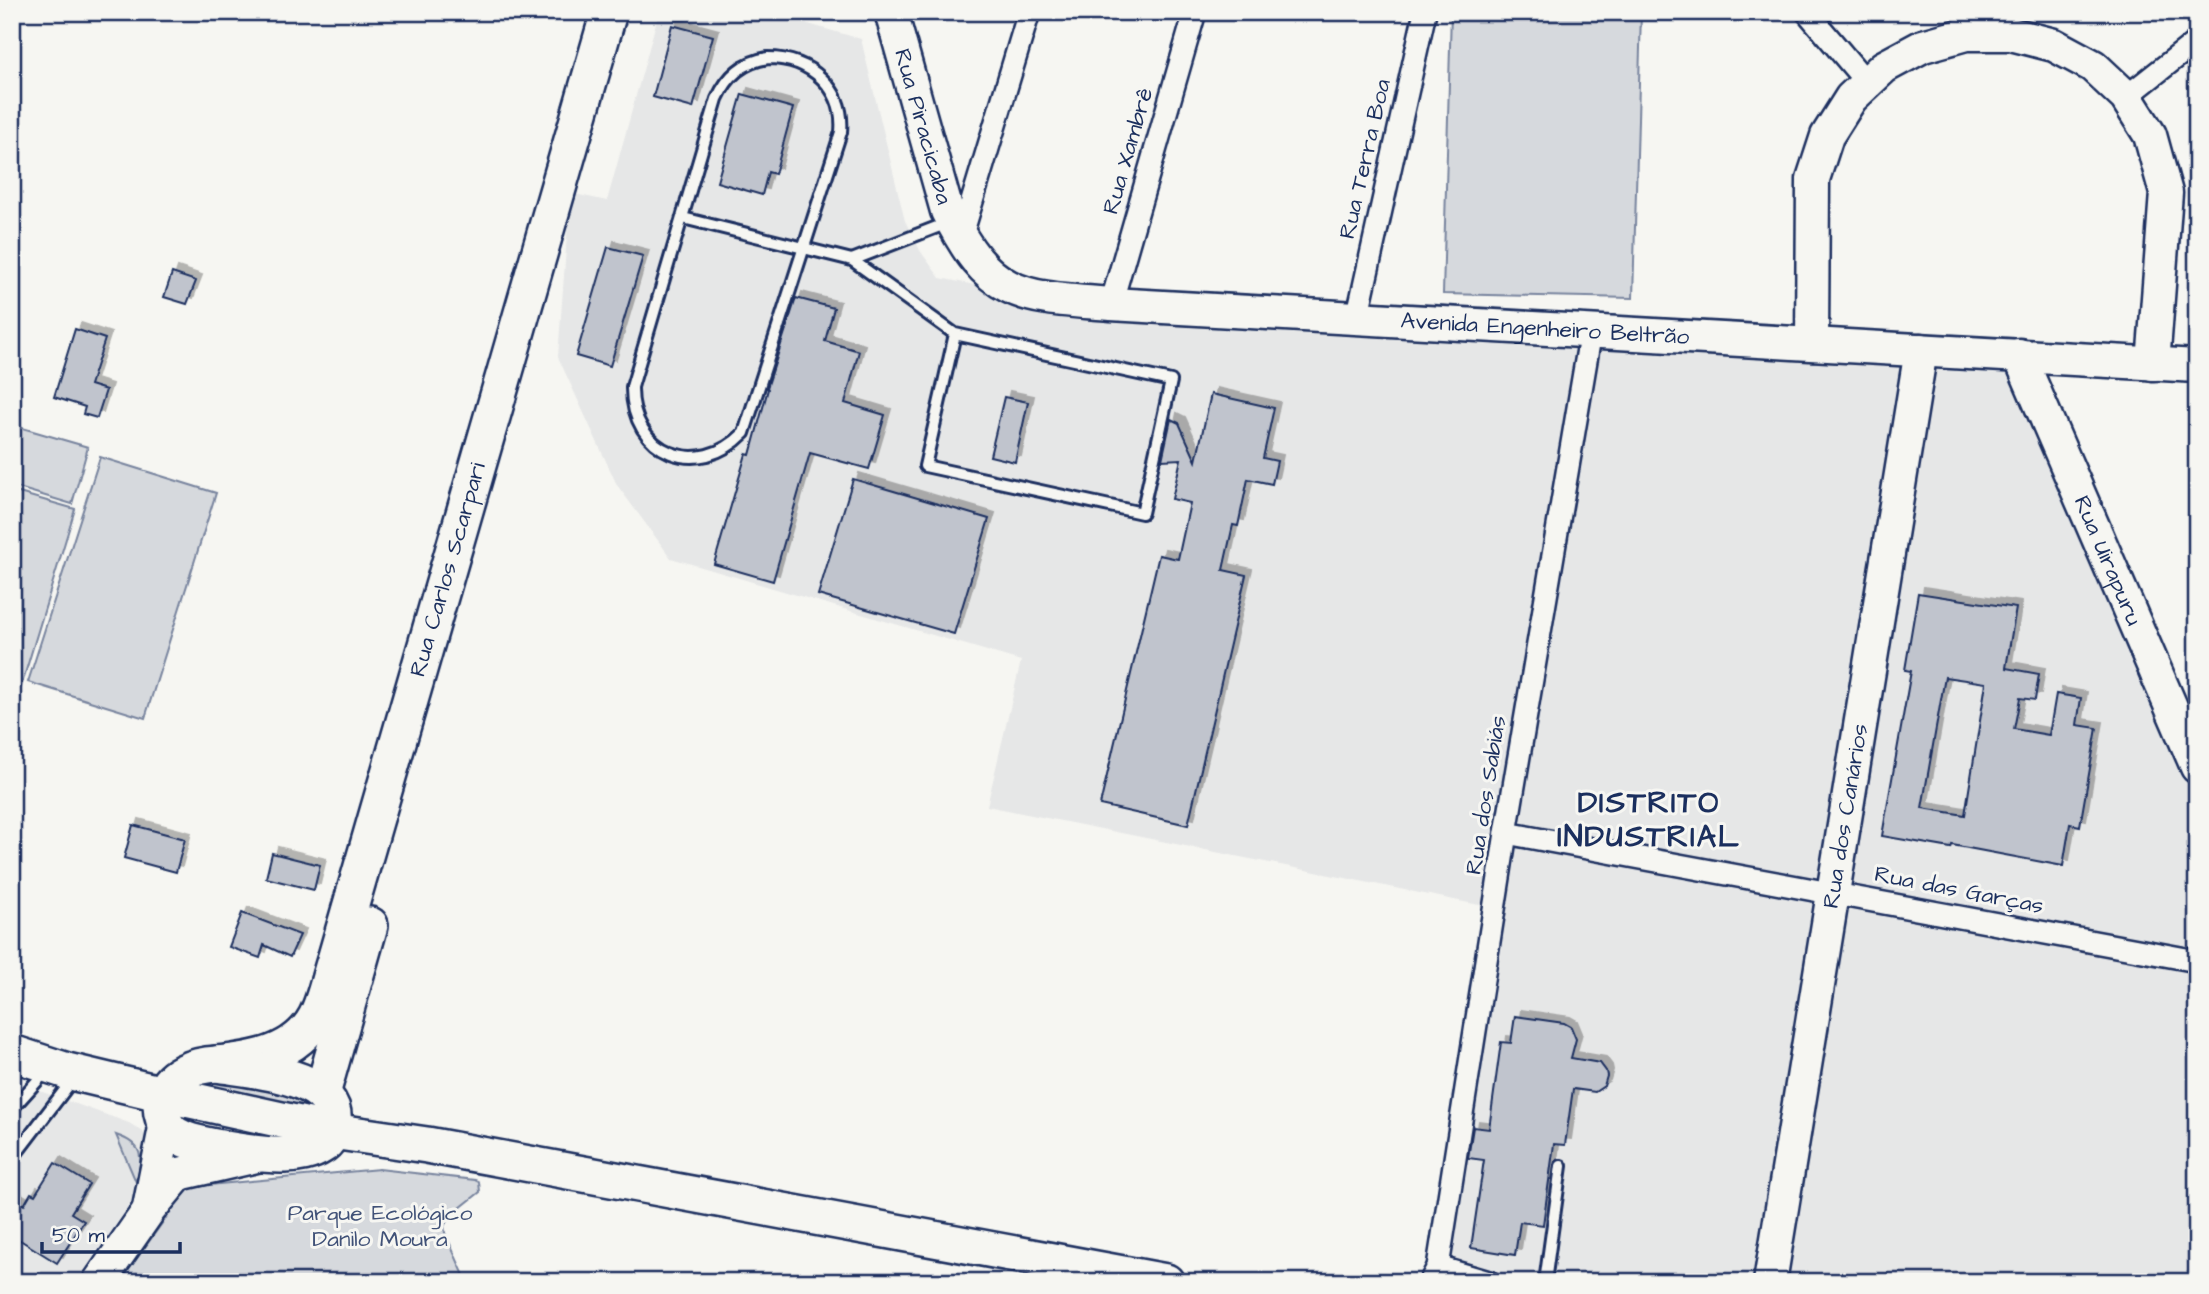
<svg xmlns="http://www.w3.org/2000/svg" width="2209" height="1294" font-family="'Architects Daughter',sans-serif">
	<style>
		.built { fill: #e6e7e7 }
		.green { fill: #d6d9dd; stroke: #78849e; stroke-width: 2 }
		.building { fill: #c0c4cd; stroke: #1b2f5e; stroke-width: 2; fill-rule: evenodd; filter: url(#shadow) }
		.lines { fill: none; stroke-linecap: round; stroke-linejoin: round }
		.lane-casing { stroke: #1b2f5e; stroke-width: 16 }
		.street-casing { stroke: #1b2f5e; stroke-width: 26 }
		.secondary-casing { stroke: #1b2f5e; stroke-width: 37 }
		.primary-casing { stroke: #1b2f5e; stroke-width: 40 }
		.lane { stroke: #f6f6f2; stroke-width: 10 }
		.street { stroke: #f6f6f2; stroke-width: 21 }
		.secondary { stroke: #f6f6f2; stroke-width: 32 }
		.primary { stroke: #f6f6f2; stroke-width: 35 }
		.labels { text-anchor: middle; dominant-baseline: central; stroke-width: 6; stroke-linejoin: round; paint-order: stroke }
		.street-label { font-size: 23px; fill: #1b2f5e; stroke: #f6f6f2 }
		.park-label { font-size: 23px; fill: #405177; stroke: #f6f6f2 }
		.district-label { font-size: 30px; font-weight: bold; letter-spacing: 2px; fill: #1b2f5e; stroke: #f6f6f2 }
	</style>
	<defs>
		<filter id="shadow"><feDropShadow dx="6" dy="-6" stdDeviation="0" flood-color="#0004"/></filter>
	</defs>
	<rect width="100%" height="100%" fill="#f6f6f2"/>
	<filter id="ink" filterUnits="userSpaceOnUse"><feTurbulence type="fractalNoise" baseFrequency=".0143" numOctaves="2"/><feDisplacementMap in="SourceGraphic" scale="14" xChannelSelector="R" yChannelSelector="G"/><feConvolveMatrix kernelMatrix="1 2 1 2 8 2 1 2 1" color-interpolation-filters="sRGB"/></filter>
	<g filter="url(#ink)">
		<!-- built -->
		<g class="built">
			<path d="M 659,12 L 766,12 L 861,39 L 905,221 L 921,252 L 940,278 L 1044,299 L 2019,355 L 2197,767 L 2197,1282 L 1489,1282 L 1438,1267 L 1494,908 L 987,806 L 1021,661 L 671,558 L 617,485 L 558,357 L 570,193 L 607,201 Z"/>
			<path d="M 12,1081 L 129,1123 L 142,1131 L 151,1142 L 141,1188 L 76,1282 L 12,1282 Z"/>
		</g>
		<!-- green -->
		<g class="green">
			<path d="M 1451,12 L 1641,12 L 1633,298 L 1443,294 Z"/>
			<path d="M 12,425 L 88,447 L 72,504 L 12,486 Z"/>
			<path d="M 100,457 L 216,493 L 145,718 L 28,682 Z"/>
			<path d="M 12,491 L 75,509 L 21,687 L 12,684 Z"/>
			<path d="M 191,1079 L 310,1088 L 326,1123 L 179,1093 Z"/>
			<path d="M 116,1135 C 143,1144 144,1157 136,1182 Z"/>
			<path d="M 379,1169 L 475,1180 L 479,1182 L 480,1192 L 450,1216 L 444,1226 L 445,1233 L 467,1282 L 120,1282 L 188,1187 Z"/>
		</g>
		<!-- building -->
		<g class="building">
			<path d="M 672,25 L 713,36 L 693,108 L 653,97 Z"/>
			<path d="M 742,94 L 793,108 L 775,174 L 768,172 L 762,195 L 717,182 Z"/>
			<path d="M 608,247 L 643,256 L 610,366 L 576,356 Z"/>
			<path d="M 172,273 L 196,281 L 187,304 L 164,297 Z"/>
			<path d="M 796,298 L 834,308 L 825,341 L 859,351 L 845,403 L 885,415 L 869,469 L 810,453 L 773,581 L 714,564 L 746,454 L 750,455 L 768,389 L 767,388 Z"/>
			<path d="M 75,329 L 105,339 L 90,385 L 106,390 L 97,418 L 83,414 L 85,407 L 54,397 Z"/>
			<path d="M 1211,394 L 1274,408 L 1263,458 L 1277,461 L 1272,484 L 1248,479 L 1238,526 L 1233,525 L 1223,570 L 1246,575 L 1188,825 L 1100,805 L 1159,555 L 1178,559 L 1190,503 L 1172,499 L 1181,459 L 1162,460 L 1171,419 L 1179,423 L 1196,461 Z"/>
			<path d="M 1004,397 L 1028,402 L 1015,462 L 990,456 Z"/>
			<path d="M 853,479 L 989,519 L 954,634 L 818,595 Z"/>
			<path d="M 1918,593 L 2016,608 L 2006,668 L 2039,674 L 2035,700 L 2020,698 L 2014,729 L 2049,735 L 2056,694 L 2081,698 L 2077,725 L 2097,728 L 2080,826 L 2070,824 L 2063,866 L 1952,845 L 1951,848 L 1882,836 L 1911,671 L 1905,670 ZM 1945,677 L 1986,683 L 1965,815 L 1922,808 Z"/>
			<path d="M 133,825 L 185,839 L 176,872 L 124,858 Z"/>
			<path d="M 272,853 L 320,865 L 314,890 L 266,878 Z"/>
			<path d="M 242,913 L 300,935 L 290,957 L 264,945 L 260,958 L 229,947 Z"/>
			<path d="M 1515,1016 L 1564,1023 L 1571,1027 L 1576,1039 L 1571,1058 L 1600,1063 L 1606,1071 L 1607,1076 L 1604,1086 L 1595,1092 L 1573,1089 L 1565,1145 L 1554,1144 L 1543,1225 L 1520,1222 L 1515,1255 L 1471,1248 L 1484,1160 L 1468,1158 L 1473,1127 L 1489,1129 L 1501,1042 L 1511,1043 Z"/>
			<path d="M 55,1163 L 89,1184 L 71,1213 L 84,1221 L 57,1263 L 12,1235 L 12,1198 L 24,1205 L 31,1193 L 35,1195 Z"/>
		</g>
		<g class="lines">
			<!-- lane casing -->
			<g class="lane-casing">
				<g id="lane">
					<path d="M 768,58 C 810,58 845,88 841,132 L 744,433 C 698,480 631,454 632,387 L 717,99 C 728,75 743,62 768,58 Z"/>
					<path d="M 683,218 L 852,260 L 955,334 L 1171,381 L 1142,513 L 925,466 L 955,334"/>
					<path d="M 852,260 L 950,222"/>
					<path d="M 12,1109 L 48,1069"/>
					<path d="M 12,1159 L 74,1078"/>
					<path d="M 1545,1282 L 1561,1166"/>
				</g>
			</g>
			<!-- street casing -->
			<g class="street-casing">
				<g id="street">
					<path d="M 1807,12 L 1867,83"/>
					<path d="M 2126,97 L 2197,41"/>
					<path d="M 961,238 L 1029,12"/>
					<path d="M 1111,304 L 1195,12"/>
					<path d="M 1357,318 L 1425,12"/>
					<path d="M 1506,833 L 2197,961"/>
					<path d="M 1438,1267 L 1489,1282"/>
					<path d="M 1430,1282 L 1438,1267 L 1506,833 L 1591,331"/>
				</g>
			</g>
			<!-- secondary casing -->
			<g class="secondary-casing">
				<g id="secondary">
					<path id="s1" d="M 891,12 L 947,211 C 990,299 1022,297 1111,304 L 2197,366"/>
					<path d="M 1812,344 L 1813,179 L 1827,136 L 1851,98 L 1884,67 L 1923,46 L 1966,34 L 2011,34 L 2054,45 L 2093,66 L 2126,97 L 2150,135 L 2166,193 L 2153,364"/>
					<path id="s2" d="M 2019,355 L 2197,767"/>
					<path d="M 149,1208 L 166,1123"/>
					<path d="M 99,1282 L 149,1210 L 179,1174 L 261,1155"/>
					<path id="s3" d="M 1770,1282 L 1921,350"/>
				</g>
			</g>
			<!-- primary casing -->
			<g class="primary-casing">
				<g id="primary">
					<path d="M 12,1053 L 67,1071 L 163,1094 L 332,1131 L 427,1145 L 1166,1282"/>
					<path id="s4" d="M 217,1064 C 254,1060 296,1054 316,1017 C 325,1000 329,978 335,960 L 609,12"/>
					<path d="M 217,1064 C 250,1070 340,1074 333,1124 C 332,1133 330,1141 321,1146 C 312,1152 297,1155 285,1155 C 264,1156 192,1146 176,1135 C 164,1128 159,1111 162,1098 C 168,1073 195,1065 217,1064 Z"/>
					<path d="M 322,1094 L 370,925"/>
				</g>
			</g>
			<!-- lane -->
			<use href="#lane" class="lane"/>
			<!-- street -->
			<use href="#street" class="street"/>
			<!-- secondary -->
			<use href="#secondary" class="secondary"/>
			<!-- primary -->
			<use href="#primary" class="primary"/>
		</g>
	</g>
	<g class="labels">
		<!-- street labels -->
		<g class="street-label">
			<text stroke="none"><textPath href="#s1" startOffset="119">Rua Piracicaba</textPath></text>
			<text transform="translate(1128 151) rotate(-74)">Rua Xambrê</text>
			<text transform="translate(1365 159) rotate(-77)">Rua Terra Boa</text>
			<text stroke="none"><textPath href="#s1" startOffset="845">Avenida Engenheiro Beltrão</textPath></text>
			<text stroke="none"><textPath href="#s2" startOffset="224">Rua Uirapuru</textPath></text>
			<text stroke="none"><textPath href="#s4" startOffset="581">Rua Carlos Scarpari</textPath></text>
			<text transform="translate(1486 795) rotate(-81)">Rua dos Sabiás</text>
			<text stroke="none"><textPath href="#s3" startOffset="472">Rua dos Canários</textPath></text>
			<text transform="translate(1959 890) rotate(11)">Rua das Garças</text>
		</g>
		<!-- park labels -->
		<g class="park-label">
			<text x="380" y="1213">Parque Ecológico<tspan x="380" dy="26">Danilo Moura</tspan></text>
		</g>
		<!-- district labels -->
		<g class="district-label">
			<text x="1649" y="803">DISTRITO<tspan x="1649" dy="34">INDUSTRIAL</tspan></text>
		</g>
	</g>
	<!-- margin -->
	<rect width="2209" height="1294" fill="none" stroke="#f6f6f2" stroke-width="42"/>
	<rect x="21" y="21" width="2167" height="1252" fill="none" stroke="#1b2f5e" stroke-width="2.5" filter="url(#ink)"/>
	<!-- scale -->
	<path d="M42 1242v10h138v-10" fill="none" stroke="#1b2f5e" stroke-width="3.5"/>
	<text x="52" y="1242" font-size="21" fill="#1b2f5e" stroke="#f6f6f2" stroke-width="5" paint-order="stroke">50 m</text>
</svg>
